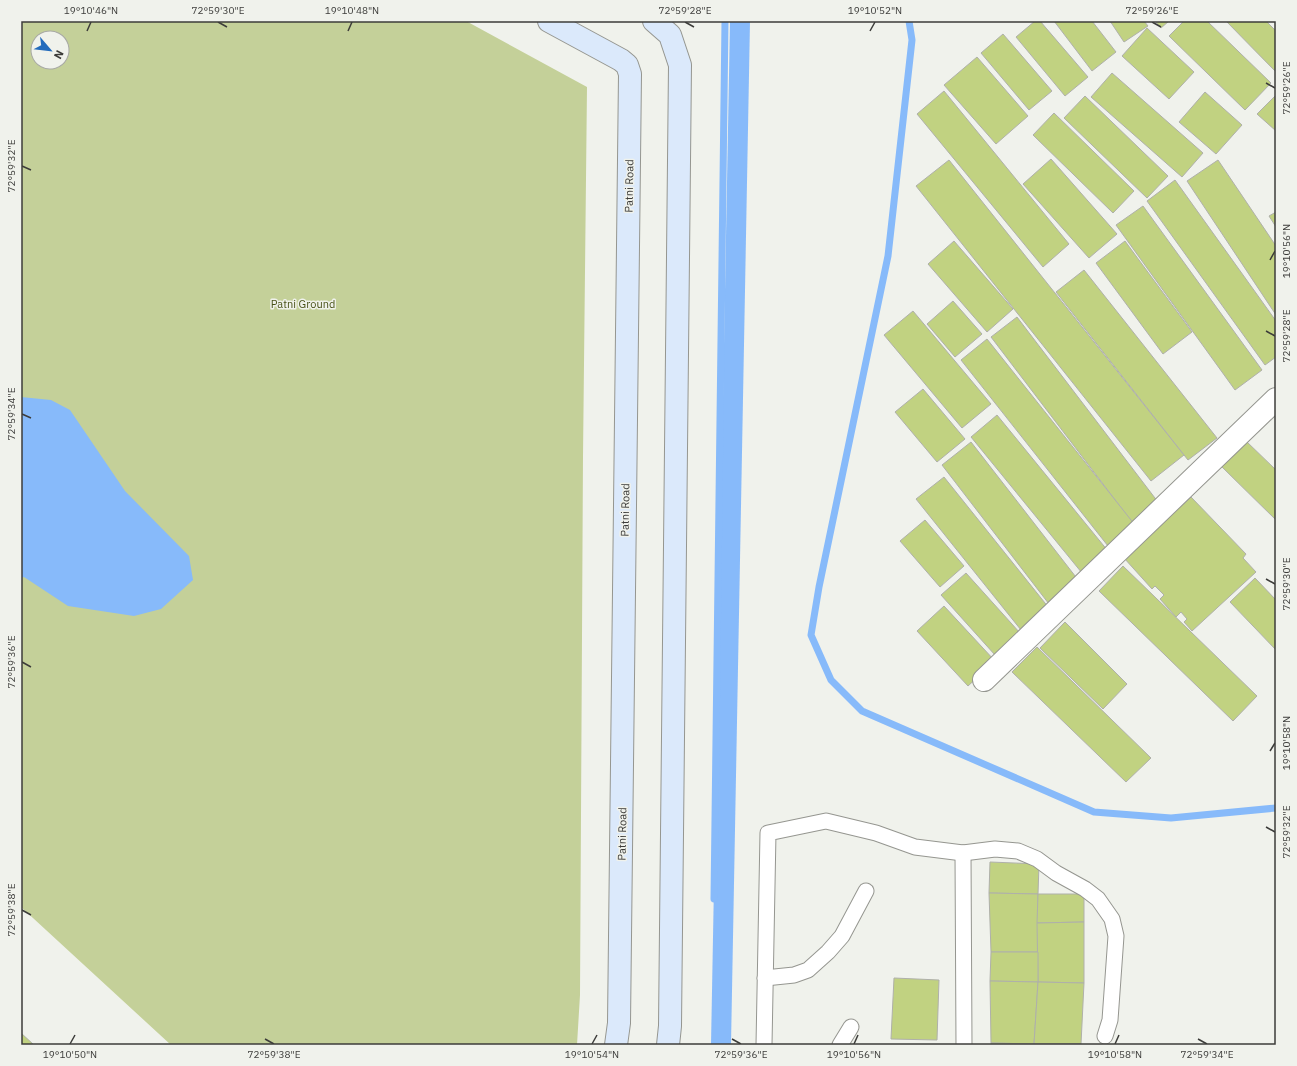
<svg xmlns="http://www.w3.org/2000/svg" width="1297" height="1066" font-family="'IBM Plex Sans',sans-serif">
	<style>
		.green { fill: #c4d099; fill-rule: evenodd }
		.water { fill: #87bafa }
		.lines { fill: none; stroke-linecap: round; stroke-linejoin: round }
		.stream { stroke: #87bafa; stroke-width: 7 }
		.building { fill: #c1d281; stroke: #afb0aa }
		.lane-casing { stroke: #959690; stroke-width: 17 }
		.street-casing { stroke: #959690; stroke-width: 24 }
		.secondary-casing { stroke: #959690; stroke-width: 24 }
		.lane { stroke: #fff; stroke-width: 15 }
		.street { stroke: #fff; stroke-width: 22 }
		.secondary { stroke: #dbe9fb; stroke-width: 22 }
		.ticks { fill: none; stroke: #3c3c3a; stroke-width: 1.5 }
		.labels { text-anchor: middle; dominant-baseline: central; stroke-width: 3; stroke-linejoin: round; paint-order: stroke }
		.street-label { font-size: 11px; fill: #3c3c3a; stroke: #f0f2ec }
		.park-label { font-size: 11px; fill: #485217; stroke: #f0f2ec }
		.neatline { fill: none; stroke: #3c3c3a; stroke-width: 1.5 }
		.ticks-label { font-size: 10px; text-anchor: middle; fill: #3c3c3a }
	</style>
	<rect width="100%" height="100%" fill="#f0f2ec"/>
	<!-- green -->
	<path class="green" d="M 21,21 L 466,21 L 587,87 L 583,456 L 580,995 L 577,1045 L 171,1045 L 21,907 ZM 38,38 L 62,38 L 62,62 L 38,62 Z"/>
	<!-- water -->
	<g class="water">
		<path d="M 730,21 L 750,21 L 731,1045 L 711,1045 Z"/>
		<path d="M 21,397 L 51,400 L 70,410 L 125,491 L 189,556 L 193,580 L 161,609 L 134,616 L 68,606 L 24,577 L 21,578 Z"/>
	</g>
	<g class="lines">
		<!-- stream -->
		<g class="stream">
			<path d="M 909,21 L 912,40 L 888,256 L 819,587 L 811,635 L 831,680 L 862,711 L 1094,812 L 1171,818 L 1276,808"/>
			<path d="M 714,899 L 725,21"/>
		</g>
	</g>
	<!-- building -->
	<g class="building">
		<path d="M 1035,21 L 1040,21 L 1088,77 L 1065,96 L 1016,37 Z"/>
		<path d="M 1054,21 L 1092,21 L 1116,52 L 1092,71 Z"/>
		<path d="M 1110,21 L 1144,21 L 1148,26 L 1124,42 Z"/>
		<path d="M 1155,21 L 1169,21 L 1161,28 Z"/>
		<path d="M 1184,21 L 1207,21 L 1271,83 L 1245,110 L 1169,36 Z"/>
		<path d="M 1226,21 L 1266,21 L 1276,31 L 1276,72 Z"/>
		<path d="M 1147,28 L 1194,72 L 1169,99 L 1122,56 Z"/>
		<path d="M 1003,34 L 1052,91 L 1029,110 L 981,53 Z"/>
		<path d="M 977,57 L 1028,116 L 996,144 L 944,85 Z"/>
		<path d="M 1112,73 L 1203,153 L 1182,177 L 1091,97 Z"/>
		<path d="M 944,91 L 1069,244 L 1043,267 L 917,114 Z"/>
		<path d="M 1205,92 L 1242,125 L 1216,154 L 1179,122 Z"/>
		<path d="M 1276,95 L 1276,131 L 1257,114 Z"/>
		<path d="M 1085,96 L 1168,176 L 1147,198 L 1064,118 Z"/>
		<path d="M 1054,113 L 1134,191 L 1113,213 L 1033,135 Z"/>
		<path d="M 1051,159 L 1117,234 L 1089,258 L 1023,184 Z"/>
		<path d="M 949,160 L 1184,455 L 1151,481 L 916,186 Z"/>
		<path d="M 1218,160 L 1276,246 L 1276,315 L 1187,181 Z"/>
		<path d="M 1175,180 L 1276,321 L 1276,357 L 1265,365 L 1147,201 Z"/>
		<path d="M 1143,206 L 1262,370 L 1235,390 L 1116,225 Z"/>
		<path d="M 1276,212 L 1276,227 L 1269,216 Z"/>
		<path d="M 954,241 L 1013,309 L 987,332 L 928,264 Z"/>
		<path d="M 1125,241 L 1192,332 L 1163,354 L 1096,263 Z"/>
		<path d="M 1084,270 L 1217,438 L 1188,460 L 1056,292 Z"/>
		<path d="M 953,301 L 982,334 L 955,357 L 927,324 Z"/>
		<path d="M 913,311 L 991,404 L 962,428 L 884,335 Z"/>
		<path d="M 1017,317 L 1158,502 L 1132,522 L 991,337 Z"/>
		<path d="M 987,339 L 1135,525 L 1108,546 L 961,360 Z"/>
		<path d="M 923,389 L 965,439 L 937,462 L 895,412 Z"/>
		<path d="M 997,415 L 1108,551 L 1082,573 L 971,437 Z"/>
		<path d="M 1246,441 L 1276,470 L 1276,520 L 1221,466 Z"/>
		<path d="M 971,442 L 1079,581 L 1049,604 L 942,465 Z"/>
		<path d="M 944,477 L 1049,608 L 1021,630 L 916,499 Z"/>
		<path d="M 1191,497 L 1246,554 L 1243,558 L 1256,572 L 1192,631 L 1184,622 L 1187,619 L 1181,612 L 1176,617 L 1160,599 L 1164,595 L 1155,586 L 1152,589 L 1124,558 Z"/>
		<path d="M 925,520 L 964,566 L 940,587 L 900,541 Z"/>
		<path d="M 1123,566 L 1257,696 L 1233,721 L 1099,591 Z"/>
		<path d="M 966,573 L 1020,633 L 995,655 L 941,595 Z"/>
		<path d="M 1255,578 L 1276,600 L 1276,650 L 1230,602 Z"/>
		<path d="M 944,606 L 995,661 L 968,686 L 917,631 Z"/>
		<path d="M 1065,622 L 1127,684 L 1103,709 L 1040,648 Z"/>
		<path d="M 1037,647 L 1151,758 L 1126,782 L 1012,672 Z"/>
		<path d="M 990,862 L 1039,864 L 1038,894 L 989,893 Z"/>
		<path d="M 989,893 L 1038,894 L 1038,952 L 991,952 Z"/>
		<path d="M 1038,894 L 1084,894 L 1084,922 L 1037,923 Z"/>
		<path d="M 1084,922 L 1084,983 L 1038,982 L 1037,923 Z"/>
		<path d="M 991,952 L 1038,952 L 1038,982 L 990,981 Z"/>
		<path d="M 894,978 L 939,980 L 937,1040 L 891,1039 Z"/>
		<path d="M 990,981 L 1038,982 L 1034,1044 L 991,1043 Z"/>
		<path d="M 1038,982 L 1084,983 L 1081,1044 L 1034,1044 Z"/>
		<path d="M 21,1033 L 34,1045 L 21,1045 Z"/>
		<path d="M 991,1043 L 1034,1044 L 1034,1045 L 991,1045 Z"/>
		<path d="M 1034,1044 L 1081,1044 L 1034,1045 Z"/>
	</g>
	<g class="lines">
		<!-- lane casing -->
		<g class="lane-casing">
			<g id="lane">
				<path d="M 963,853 L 964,1045"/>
				<path d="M 765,978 L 794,975 L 808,970 L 828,952 L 842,936 L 866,891"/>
				<path d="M 764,1045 L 768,833 L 826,821 L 876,833 L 915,847 L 963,853 L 995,849 L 1018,851 L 1037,859 L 1056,873 L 1085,889 L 1098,899 L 1112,919 L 1116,936 L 1110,1020 L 1105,1036"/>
				<path d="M 840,1045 L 851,1027"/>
			</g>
		</g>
		<!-- street casing -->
		<g class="street-casing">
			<path id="street" d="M 984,680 L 1276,399"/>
		</g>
		<!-- secondary casing -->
		<g class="secondary-casing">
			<g id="secondary">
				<path d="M 549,21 L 621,60 L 627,65 L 630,74 L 619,1023 L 616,1045"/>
				<path d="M 654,21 L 670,35 L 680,65 L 670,1026 L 668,1045"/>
			</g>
		</g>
		<!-- lane -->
		<use href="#lane" class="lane"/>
		<!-- street -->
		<use href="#street" class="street"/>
		<!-- secondary -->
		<use href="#secondary" class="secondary"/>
	</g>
	<!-- ticks -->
	<path class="ticks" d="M 218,22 L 227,27M 685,22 L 694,27M 1152,22 L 1161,27M 87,31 L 91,22M 348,31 L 352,22M 870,31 L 875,22M 1266,83 L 1275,88M 22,166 L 31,170M 1270,260 L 1275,251M 1266,331 L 1275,336M 22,414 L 31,418M 1266,579 L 1275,584M 22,662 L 31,667M 1270,751 L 1275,743M 1266,827 L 1275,832M 22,910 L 31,915M 265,1039 L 274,1044M 732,1039 L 741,1044M 1198,1039 L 1207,1044M 70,1044 L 75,1035M 592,1044 L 597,1035M 854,1044 L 858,1035M 1115,1044 L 1119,1035"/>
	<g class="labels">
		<!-- street labels -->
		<g class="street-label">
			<text transform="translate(629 186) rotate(-89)">Patni Road</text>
			<text transform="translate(625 510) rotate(-89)">Patni Road</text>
			<text transform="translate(622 834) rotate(-89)">Patni Road</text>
		</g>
		<!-- park labels -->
		<g class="park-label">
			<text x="303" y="304">Patni Ground</text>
		</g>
	</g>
	<!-- border -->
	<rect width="1297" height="1066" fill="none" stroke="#f0f2ec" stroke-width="44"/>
	<!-- north arrow -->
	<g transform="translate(50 50) rotate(118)"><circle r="19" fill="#f0f2ec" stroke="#a8a9a5"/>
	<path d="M0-3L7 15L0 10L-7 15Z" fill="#236bbc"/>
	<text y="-6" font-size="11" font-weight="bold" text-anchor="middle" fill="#3c3c3a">N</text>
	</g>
	<rect x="22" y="22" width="1253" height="1022" class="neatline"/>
	<g class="ticks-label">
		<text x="91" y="14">19°10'46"N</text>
		<text x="218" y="14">72°59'30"E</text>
		<text x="352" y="14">19°10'48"N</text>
		<text x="685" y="14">72°59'28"E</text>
		<text x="875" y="14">19°10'52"N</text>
		<text x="1152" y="14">72°59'26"E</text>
		<text transform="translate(1286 88) rotate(-90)" y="4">72°59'26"E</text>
		<text transform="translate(11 166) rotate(-90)" y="4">72°59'32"E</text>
		<text transform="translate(1286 251) rotate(-90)" y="4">19°10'56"N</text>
		<text transform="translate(1286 336) rotate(-90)" y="4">72°59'28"E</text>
		<text transform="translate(11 414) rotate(-90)" y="4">72°59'34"E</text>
		<text transform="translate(1286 584) rotate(-90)" y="4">72°59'30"E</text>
		<text transform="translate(11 662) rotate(-90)" y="4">72°59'36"E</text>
		<text transform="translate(1286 743) rotate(-90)" y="4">19°10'58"N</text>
		<text transform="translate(1286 832) rotate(-90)" y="4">72°59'32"E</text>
		<text transform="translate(11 910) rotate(-90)" y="4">72°59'38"E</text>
		<text x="70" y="1058">19°10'50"N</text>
		<text x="274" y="1058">72°59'38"E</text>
		<text x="592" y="1058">19°10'54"N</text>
		<text x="741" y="1058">72°59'36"E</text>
		<text x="854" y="1058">19°10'56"N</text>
		<text x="1115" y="1058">19°10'58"N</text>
		<text x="1207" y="1058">72°59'34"E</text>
	</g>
</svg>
